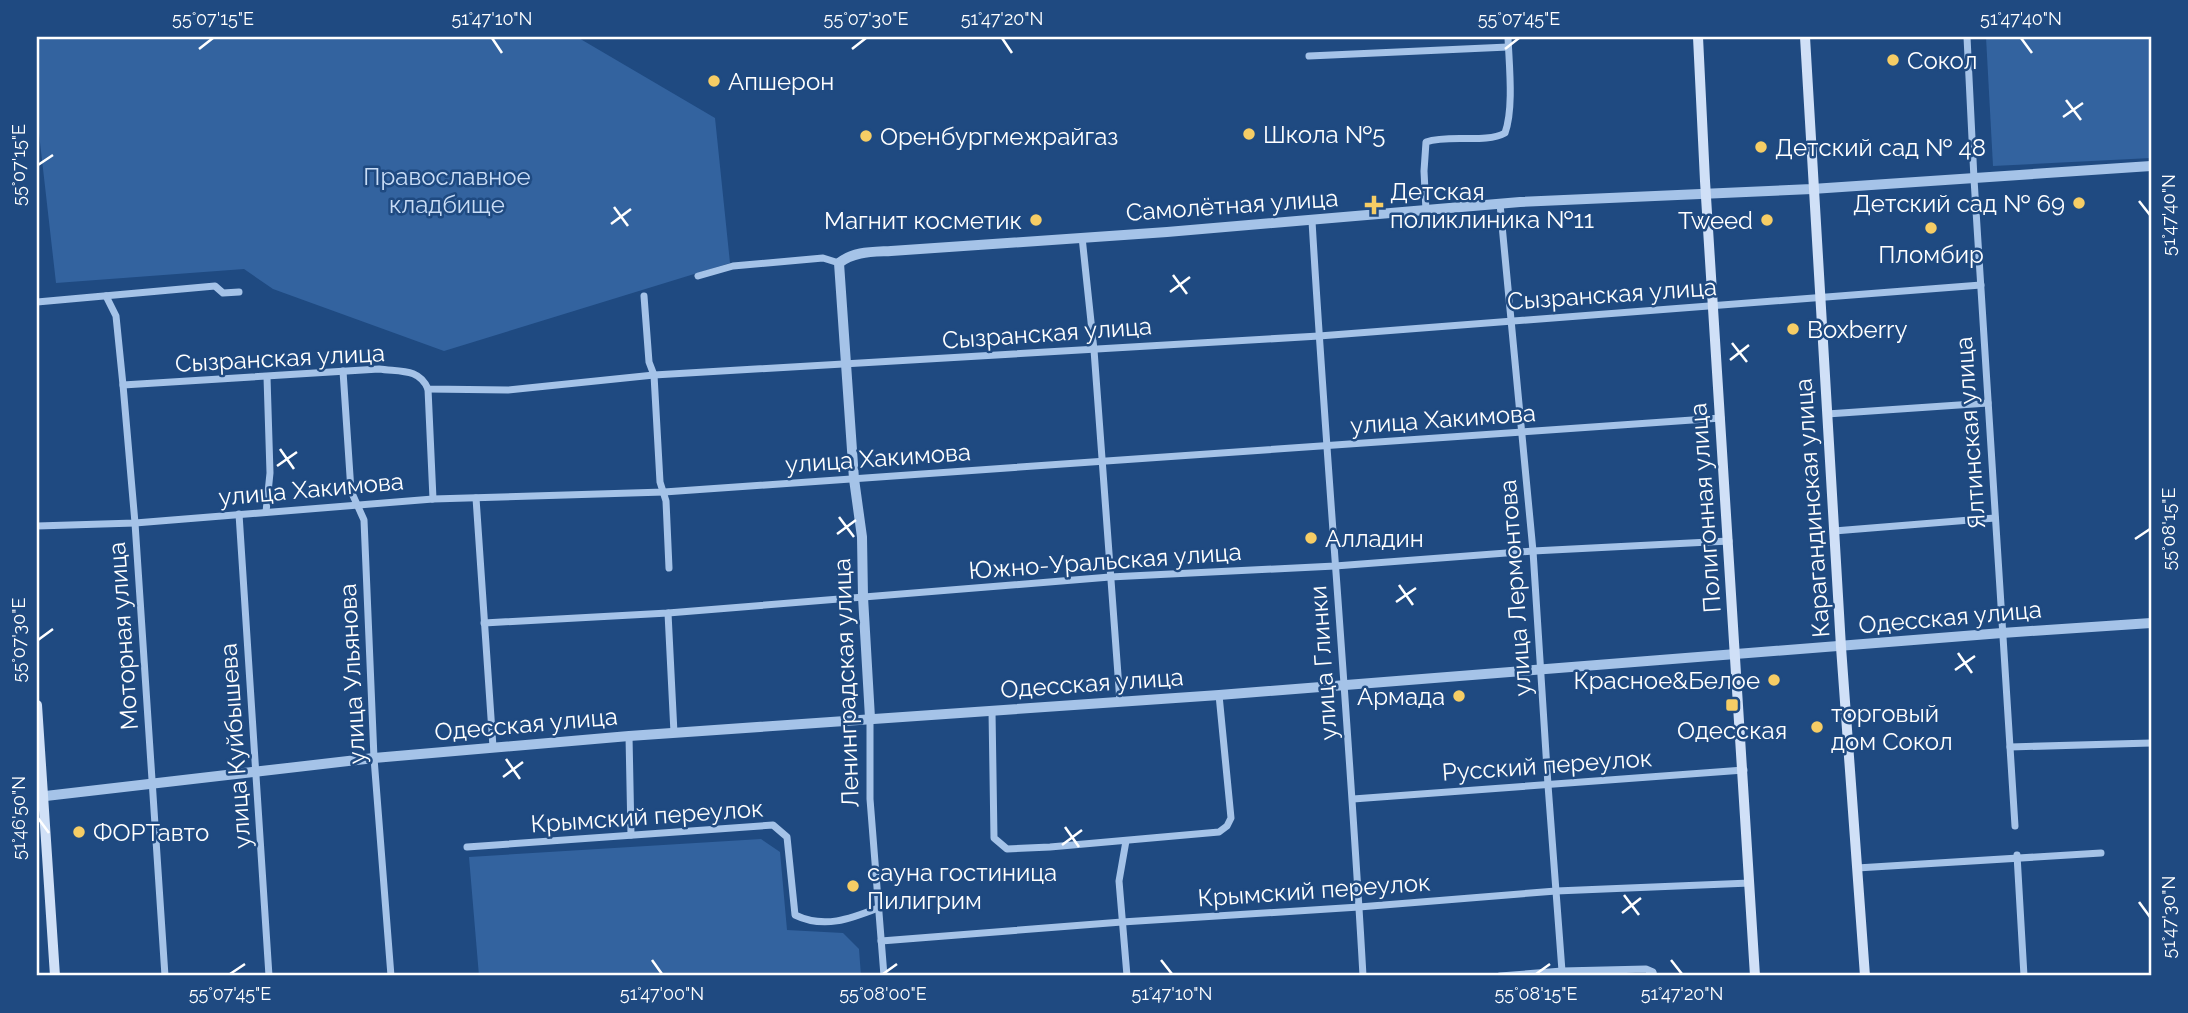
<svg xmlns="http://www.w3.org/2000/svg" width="2188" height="1013" font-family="Raleway,sans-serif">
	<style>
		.green { fill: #33639f }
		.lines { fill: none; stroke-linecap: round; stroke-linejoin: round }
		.minor { stroke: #a5c3e8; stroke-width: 7 }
		.tertiary { stroke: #a5c3e8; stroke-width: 10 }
		.secondary { stroke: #d0e0f7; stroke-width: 10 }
		.ticks { fill: none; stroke: #fff; stroke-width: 2.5 }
		.poi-dot { fill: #f6cd65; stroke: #1f4a81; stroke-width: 2.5 }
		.labels { text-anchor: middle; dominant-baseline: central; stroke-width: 5; stroke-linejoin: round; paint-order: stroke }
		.poi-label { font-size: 24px; fill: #fff; stroke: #1f4a81; text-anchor: start }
		.park-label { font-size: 24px; fill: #c9ddf6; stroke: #1f4a81 }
		.street-label { font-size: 24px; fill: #fff; stroke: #1f4a81 }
		.neatline { fill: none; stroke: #fff; stroke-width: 2.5 }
		.ticks-label { font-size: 18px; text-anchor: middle; fill: #fff }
	</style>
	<rect width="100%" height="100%" fill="#1f4a81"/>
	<!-- green -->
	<g class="green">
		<path d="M 37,37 L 577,37 L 715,118 L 730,263 L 444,351 L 273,289 L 244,269 L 56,283 L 37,116 Z"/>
		<path d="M 1986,37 L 2151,37 L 2151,158 L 1993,166 Z"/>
		<path d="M 761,839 L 780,852 L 787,930 L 843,933 L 859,949 L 861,976 L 479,976 L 469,857 Z"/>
	</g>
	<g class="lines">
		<!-- minor -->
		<g class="minor">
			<path d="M 1967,37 L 1974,179 L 2015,826"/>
			<path d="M 1309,56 L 1508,47"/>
			<path d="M 1500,204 L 1533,551 L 1548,785 L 1562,971"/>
			<path d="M 1426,211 L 1424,171 L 1426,142 C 1450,134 1485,144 1505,133 C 1514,108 1509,64 1508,37"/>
			<path d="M 1312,221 C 1327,473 1349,724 1363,976"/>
			<path d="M 1082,237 L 1094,350 L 1120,702"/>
			<path d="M 698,276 L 733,266 L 823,258 L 839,263"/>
			<path d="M 106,296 L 116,316 L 123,385 L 135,523 L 165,976"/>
			<path d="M 644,296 L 649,362 L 654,375 L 660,482 L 666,501 L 669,568"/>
			<path d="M 37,302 L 215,286 L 223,293 L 239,292"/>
			<path d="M 343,371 L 351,491 L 364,520 L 374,758 L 391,976"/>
			<path d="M 123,385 L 379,369 C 400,372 419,368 428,389 L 508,390 L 654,375 L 1319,336 L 1981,285"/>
			<path d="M 428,389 L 433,499"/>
			<path d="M 1827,414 L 1988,403"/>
			<path d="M 476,498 L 493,747"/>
			<path d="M 266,512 L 270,473 L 267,377"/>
			<path d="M 239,514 L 269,976"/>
			<path d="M 37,526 L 135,523 L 433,499 L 664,492 L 1721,418"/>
			<path d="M 1834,531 L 1995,518"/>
			<path d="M 668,613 L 674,733"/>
			<path d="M 484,623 L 668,613 L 1110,577 L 1335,566 L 1533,551 L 1729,541"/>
			<path d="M 992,711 L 994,838 L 1007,849 L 1050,847 L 1219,832 L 1227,826 L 1231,818 L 1219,695"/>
			<path d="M 870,718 L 870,799 L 884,976"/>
			<path d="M 629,736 L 631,835"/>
			<path d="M 2010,747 L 2151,743"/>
			<path d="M 1353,799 L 1744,770"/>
			<path d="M 1126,841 L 1119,881 L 1127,976"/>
			<path d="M 467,847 L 773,825 L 787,837 L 795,915 C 824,929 850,919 878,908"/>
			<path d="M 2017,855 L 2024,976"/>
			<path d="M 1857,868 L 2101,853"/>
			<path d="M 881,941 L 1122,922 L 1359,907 L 1556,891 L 1750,883"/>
			<path d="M 1500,976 L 1562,971 L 1646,969 L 1653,972 L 1654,976"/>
		</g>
		<!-- tertiary -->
		<g class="tertiary">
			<path d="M 870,718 L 863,597 L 862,537 L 854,479 L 839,263 C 854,251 873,252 891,251 L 1167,232 L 1520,202 L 1812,189 L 2151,166"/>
			<path d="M 37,797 L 374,758 L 629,736 L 1219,695 L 2002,633 L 2151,623"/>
		</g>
		<!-- secondary -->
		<g class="secondary">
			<path d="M 1698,37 L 1705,181 L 1755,976"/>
			<path d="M 1805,37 L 1841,647 L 1865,976"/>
			<path d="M 37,705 L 55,976"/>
		</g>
	</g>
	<!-- ticks -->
	<path class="ticks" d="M 492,38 L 502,53M 1002,38 L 1012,53M 2021,38 L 2032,53M 199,49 L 213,38M 852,49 L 866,38M 1505,49 L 1519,38M 2066,100 L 2081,120M 2063,117 L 2083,103M 38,165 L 53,155M 2139,201 L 2150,215M 614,207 L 628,226M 611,224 L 631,209M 1173,275 L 1187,294M 1170,292 L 1190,277M 1732,343 L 1747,362M 1730,360 L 1749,345M 280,449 L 294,469M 277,466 L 297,452M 839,517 L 854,537M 837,534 L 856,520M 2135,539 L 2150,529M 1399,585 L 1413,605M 1396,602 L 1416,588M 38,640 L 53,629M 1958,653 L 1972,673M 1955,670 L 1975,656M 506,759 L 520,779M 503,777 L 523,762M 38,818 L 49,833M 1065,827 L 1079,847M 1062,845 L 1082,830M 1624,895 L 1639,915M 2139,902 L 2150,917M 1622,913 L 1641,898M 652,960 L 662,974M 1161,960 L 1172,974M 1671,960 L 1682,974M 230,974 L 245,964M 883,974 L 897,964M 1536,974 L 1550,964"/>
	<!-- markers -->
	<g class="poi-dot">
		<circle cx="1893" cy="60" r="7"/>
		<circle cx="714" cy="81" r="7"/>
		<circle cx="1249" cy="134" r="7"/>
		<circle cx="866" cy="136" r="7"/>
		<circle cx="1761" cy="147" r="7"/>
		<circle cx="2079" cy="203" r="7"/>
		<path d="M1370.5 194.5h7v7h7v7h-7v7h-7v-7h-7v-7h7z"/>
		<circle cx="1036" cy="220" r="7"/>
		<circle cx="1767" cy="220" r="7"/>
		<circle cx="1931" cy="228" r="7"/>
		<circle cx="1793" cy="329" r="7"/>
		<circle cx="1311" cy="538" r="7"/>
		<circle cx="1774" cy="680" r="7"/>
		<circle cx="1459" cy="696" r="7"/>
		<rect x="1725" y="698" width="14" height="14" rx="3.5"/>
		<circle cx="1817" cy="727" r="7"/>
		<circle cx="79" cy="832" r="7"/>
		<circle cx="853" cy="886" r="7"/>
	</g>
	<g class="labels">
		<!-- poi labels -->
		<g class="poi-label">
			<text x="1907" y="60">Сокол</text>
			<text x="728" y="81">Апшерон</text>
			<text x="1263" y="134">Школа №5</text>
			<text x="880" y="136">Оренбургмежрайгаз</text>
			<text x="1775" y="147">Детский сад № 48</text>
			<text x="1390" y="191">Детская<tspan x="1390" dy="28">поликлиника №11</tspan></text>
			<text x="2065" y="203" text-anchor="end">Детский сад № 69</text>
			<text x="1022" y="220" text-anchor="end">Магнит косметик</text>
			<text x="1753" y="220" text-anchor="end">Tweed</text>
			<text x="1931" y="254" text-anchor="middle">Пломбир</text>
			<text x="1807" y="329">Boxberry</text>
			<text x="1325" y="538">Алладин</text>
			<text x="1760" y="680" text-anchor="end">Красное&amp;Белое</text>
			<text x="1445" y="696" text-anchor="end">Армада</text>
			<text x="1831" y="713">торговый<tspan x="1831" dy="28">дом Сокол</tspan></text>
			<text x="1732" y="730" text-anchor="middle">Одесская</text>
			<text x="93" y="832">ФОРТавто</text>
			<text x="867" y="872">сауна гостиница<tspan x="867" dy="28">Пилигрим</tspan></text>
		</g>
		<!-- park labels -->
		<g class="park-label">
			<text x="447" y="176">Православное<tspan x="447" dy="28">кладбище</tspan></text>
		</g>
		<!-- street labels -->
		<g class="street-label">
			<text transform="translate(1232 205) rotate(-4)">Самолётная улица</text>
			<text transform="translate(1612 294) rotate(-4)">Сызранская улица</text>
			<text transform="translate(1047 333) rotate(-4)">Сызранская улица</text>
			<text transform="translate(280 358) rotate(-3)">Сызранская улица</text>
			<text transform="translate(1443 419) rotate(-4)">улица Хакимова</text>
			<text transform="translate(1970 433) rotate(-94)">Ялтинская улица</text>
			<text transform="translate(878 458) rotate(-4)">улица Хакимова</text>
			<text transform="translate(311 489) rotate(-5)">улица Хакимова</text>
			<text transform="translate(1705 508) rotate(-94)">Полигонная улица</text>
			<text transform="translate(1812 508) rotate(-94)">Карагандинская улица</text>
			<text transform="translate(1105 561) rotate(-4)">Южно-Уральская улица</text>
			<text transform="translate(1515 588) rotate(-94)">улица Лермонтова</text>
			<text transform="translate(1950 617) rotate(-5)">Одесская улица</text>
			<text transform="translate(123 636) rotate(-94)">Моторная улица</text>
			<text transform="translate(1323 663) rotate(-94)">улица Глинки</text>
			<text transform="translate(352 674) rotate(-93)">улица Ульянова</text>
			<text transform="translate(846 683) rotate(-92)">Ленинградская улица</text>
			<text transform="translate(1092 683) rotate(-4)">Одесская улица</text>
			<text transform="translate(526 724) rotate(-5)">Одесская улица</text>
			<text transform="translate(235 746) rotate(-94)">улица Куйбышева</text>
			<text transform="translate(1547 765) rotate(-4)">Русский переулок</text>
			<text transform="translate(647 816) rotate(-4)">Крымский переулок</text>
			<text transform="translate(1314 890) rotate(-4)">Крымский переулок</text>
		</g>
	</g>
	<!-- border -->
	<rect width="2188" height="1013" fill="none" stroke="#1f4a81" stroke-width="77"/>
	<rect x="38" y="38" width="2112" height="936" class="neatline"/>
	<g class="ticks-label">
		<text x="213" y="25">55°07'15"E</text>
		<text x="492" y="25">51°47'10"N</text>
		<text x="866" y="25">55°07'30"E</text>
		<text x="1002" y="25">51°47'20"N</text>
		<text x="1519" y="25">55°07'45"E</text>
		<text x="2021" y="25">51°47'40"N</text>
		<text transform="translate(19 165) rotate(-90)" y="6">55°07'15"E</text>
		<text transform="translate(2169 215) rotate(-90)" y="6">51°47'40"N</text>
		<text transform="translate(2169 529) rotate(-90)" y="6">55°08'15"E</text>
		<text transform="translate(19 640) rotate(-90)" y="6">55°07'30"E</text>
		<text transform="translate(19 818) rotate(-90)" y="6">51°46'50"N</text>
		<text transform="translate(2169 917) rotate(-90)" y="6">51°47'30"N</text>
		<text x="230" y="1000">55°07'45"E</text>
		<text x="662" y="1000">51°47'00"N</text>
		<text x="883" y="1000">55°08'00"E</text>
		<text x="1172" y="1000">51°47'10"N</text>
		<text x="1536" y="1000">55°08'15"E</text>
		<text x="1682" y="1000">51°47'20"N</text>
	</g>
</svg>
